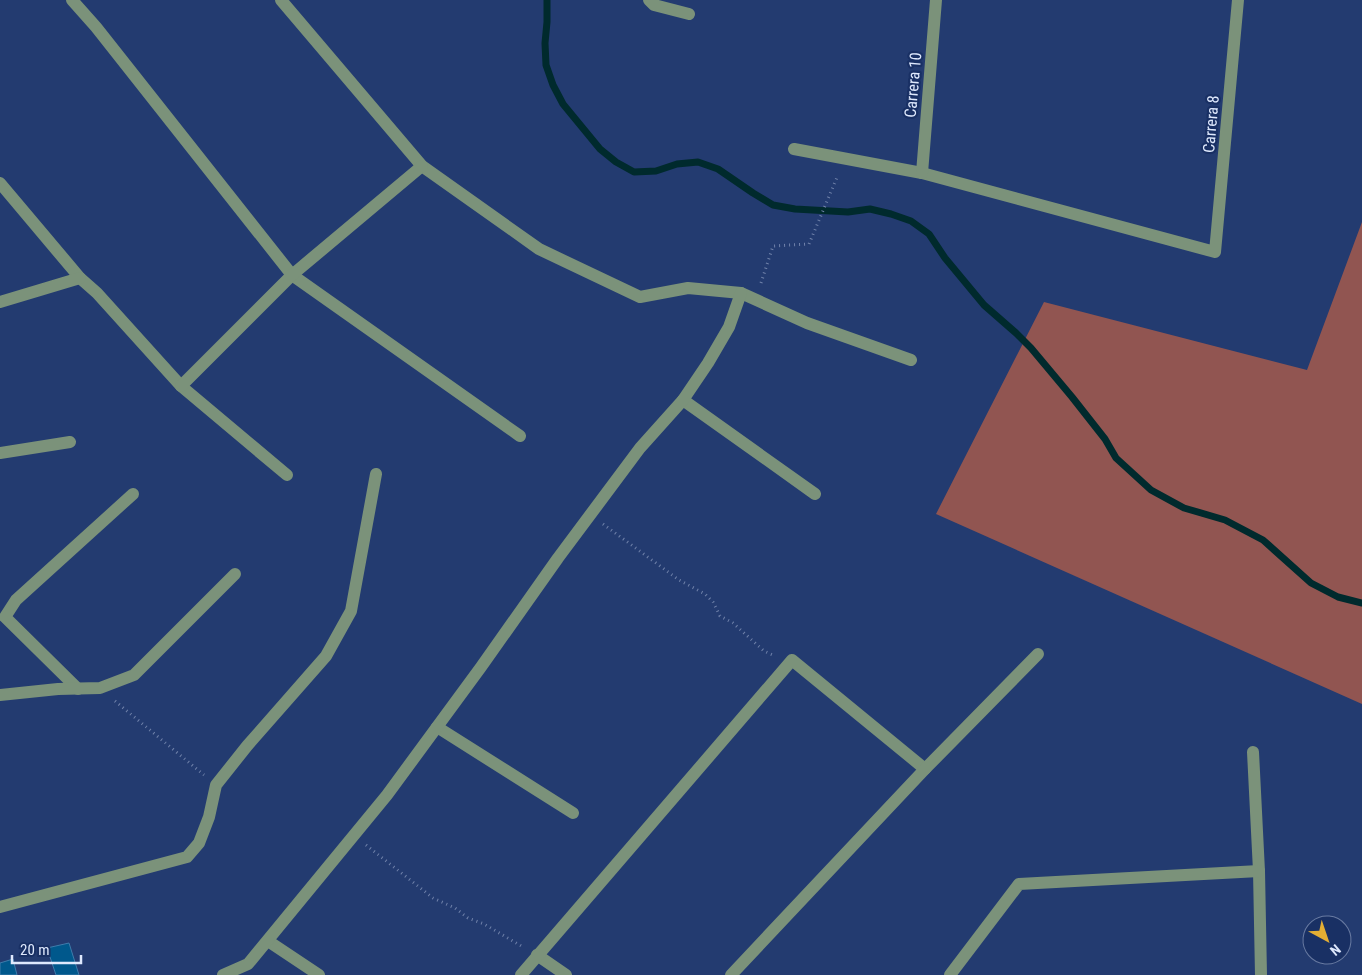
<svg xmlns="http://www.w3.org/2000/svg" width="1362" height="975" font-family="'Roboto Condensed',sans-serif">
	<style>
		.green { fill: #915551 }
		.lines { fill: none; stroke-linecap: round; stroke-linejoin: round }
		.stream { stroke: #002a2d; stroke-width: 7 }
		.building { fill: #00588c; stroke: #3f7cab }
		.path { stroke: #7082aa; stroke-width: 3; stroke-dasharray: 1 4; stroke-linecap: butt }
		.minor { stroke: #7b927a; stroke-width: 12 }
		.labels { text-anchor: middle; dominant-baseline: central; stroke-width: 4.5; stroke-linejoin: round; paint-order: stroke }
		.street-label { font-size: 16px; fill: #dfe9fd; stroke: #193064 }
	</style>
	<rect width="100%" height="100%" fill="#233b70"/>
	<!-- green -->
	<path class="green" d="M 1362,222 L 1362,704 L 936,514 L 1044,302 L 1307,370 Z"/>
	<g class="lines">
		<!-- stream -->
		<path class="stream" d="M 547,0 L 547,22 L 545,43 L 546,65 L 553,85 L 563,104 L 600,149 L 616,162 L 634,172 L 656,171 L 677,164 L 698,162 L 718,169 L 753,193 L 773,205 L 795,209 L 848,212 L 870,209 L 891,214 L 911,221 L 929,234 L 945,258 L 984,305 L 1016,333 L 1031,348 L 1072,397 L 1105,439 L 1116,458 L 1151,490 L 1184,508 L 1225,520 L 1263,540 L 1311,583 L 1338,597 L 1362,603"/>
	</g>
	<!-- building -->
	<g class="building">
		<path d="M 69,943 L 79,975 L 56,975 L 47,948 Z"/>
		<path d="M 13,959 L 17,975 L 0,975 L 0,963 Z"/>
	</g>
	<g class="lines">
		<!-- path -->
		<g class="path">
			<path d="M 761,283 L 773,246 L 809,244 L 838,175"/>
			<path d="M 603,524 L 679,580 L 705,594 L 713,602 L 720,616 L 733,623 L 764,651 L 775,656"/>
			<path d="M 115,701 L 204,775"/>
			<path d="M 366,845 L 433,898 L 455,908 L 468,918 L 484,924 L 523,947"/>
		</g>
		<!-- minor -->
		<g class="minor">
			<path d="M 72,0 L 96,27 L 292,275 L 520,436"/>
			<path d="M 281,0 L 422,166 L 539,249 L 640,297 L 688,288 L 741,293 L 807,323 L 911,360"/>
			<path d="M 649,0 L 654,5 L 689,14"/>
			<path d="M 794,149 L 922,173 L 1215,252 L 1238,0"/>
			<path d="M 922,173 L 936,0"/>
			<path d="M 0,183 L 80,278 L 97,293 L 181,386 L 287,475"/>
			<path d="M 0,302 L 80,278"/>
			<path d="M 181,386 L 292,275 L 422,166"/>
			<path d="M 683,400 L 815,494"/>
			<path d="M 0,453 L 70,442"/>
			<path d="M 78,689 L 5,617 L 16,600 L 133,494"/>
			<path d="M 0,695 L 58,689 L 100,688 L 134,675 L 235,574"/>
			<path d="M 437,727 L 573,813"/>
			<path d="M 1253,752 L 1259,871 L 1261,975"/>
			<path d="M 0,907 L 187,857 L 199,843 L 209,817 L 216,785 L 247,746 L 326,656 L 351,611 L 376,474"/>
			<path d="M 268,941 L 319,975"/>
			<path d="M 537,955 L 566,975"/>
			<path d="M 223,975 L 248,964 L 387,795 L 481,667 L 558,558 L 640,448 L 683,400 L 708,363 L 729,327 L 741,293"/>
			<path d="M 521,975 L 792,660 L 925,769"/>
			<path d="M 731,975 L 925,769 L 1038,654"/>
			<path d="M 950,975 L 1019,884 L 1259,871"/>
		</g>
	</g>
	<g class="labels">
		<!-- street labels -->
		<g class="street-label">
			<text transform="translate(913 85) rotate(-85)">Carrera 10</text>
			<text transform="translate(1211 124) rotate(-85)">Carrera 8</text>
		</g>
	</g>
	<!-- north arrow -->
	<g transform="translate(1327 940) rotate(140)"><circle r="24" fill="#193064" stroke="#687aa1"/>
	<path d="M0-4L9 19L0 12L-9 19Z" fill="#e3ae34"/>
	<text y="-8" font-size="14" font-weight="bold" text-anchor="middle" fill="#dfe9fd">N</text>
	</g>
	<!-- scale -->
	<path d="M12 955v8h69v-8" fill="none" stroke="#dfe9fd" stroke-width="2.5"/>
	<text x="20" y="955" font-size="15" fill="#dfe9fd" stroke="#193064" stroke-width="4" paint-order="stroke">20 m</text>
</svg>
